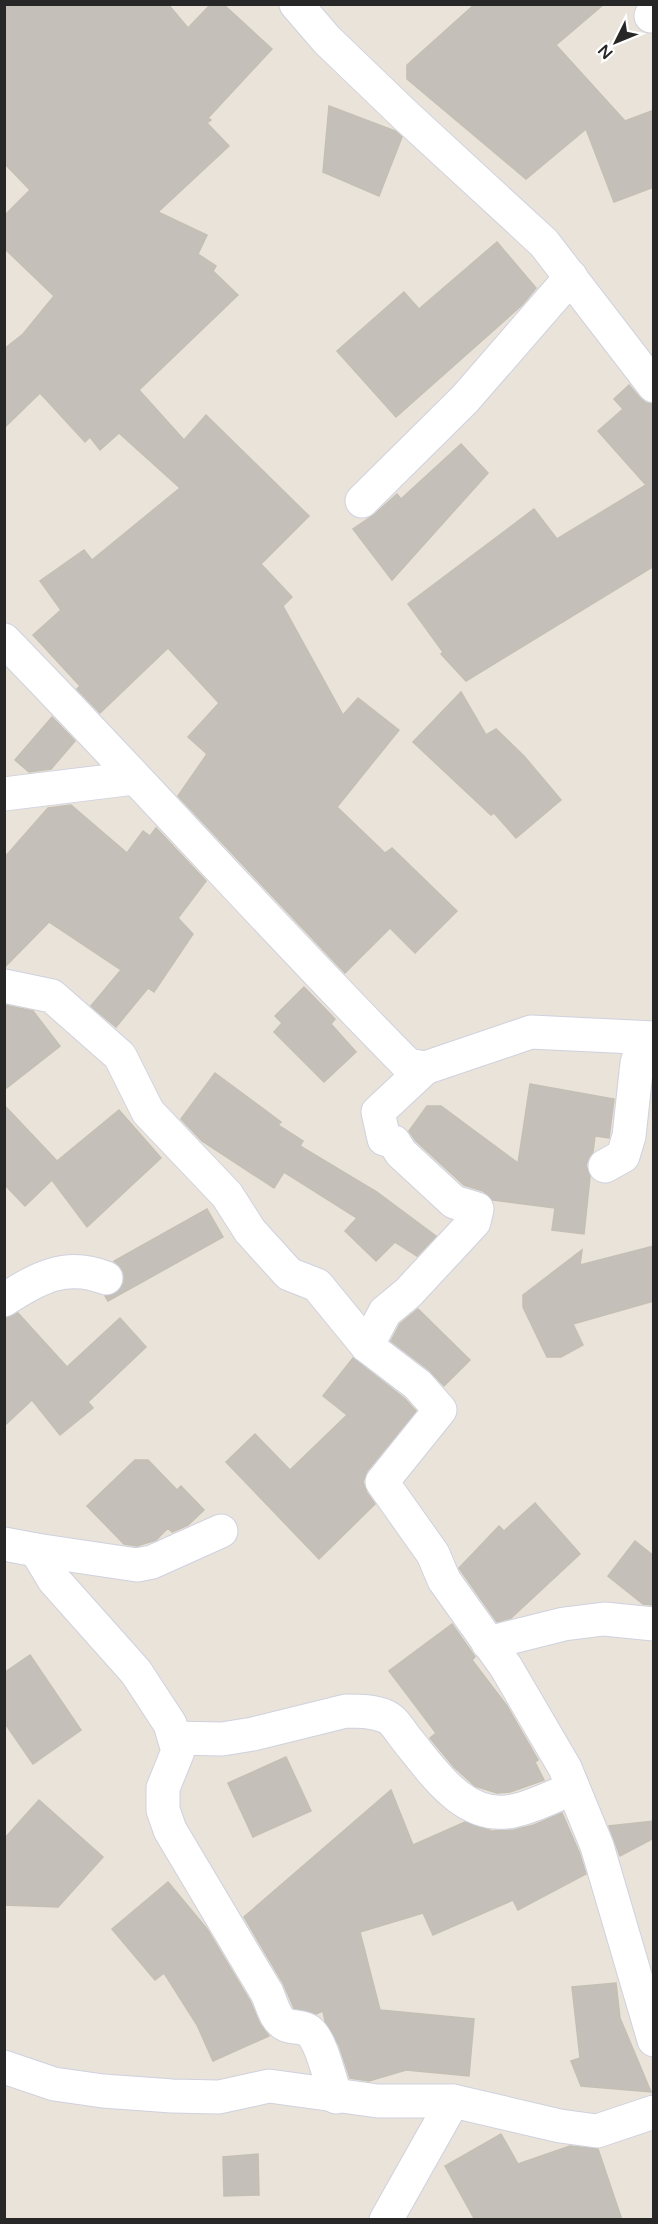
<svg xmlns="http://www.w3.org/2000/svg" width="658" height="2224" font-family="'Varela Round',sans-serif">
	<style>
		.building { fill: #c4c0b9; stroke: #c4bfb4; stroke-width: 1.5 }
		.lines { fill: none; stroke-linecap: round; stroke-linejoin: round }
		.minor-casing { stroke: #cfd1df; stroke-width: 35 }
		.minor { stroke: #fff; stroke-width: 33 }
	</style>
	<rect width="100%" height="100%" fill="#e9e3d9"/>
	<!-- building -->
	<g class="building">
		<path d="M 4,4 L 168,4 L 188,28 L 211,4 L 223,4 L 272,49 L 208,118 L 211,120 L 207,123 L 229,146 L 158,212 L 207,235 L 198,254 L 216,266 L 213,271 L 238,295 L 139,390 L 184,440 L 206,415 L 309,516 L 261,564 L 292,597 L 283,606 L 343,715 L 358,698 L 399,730 L 337,807 L 385,853 L 392,848 L 457,911 L 415,953 L 390,928 L 345,973 L 178,796 L 207,754 L 188,737 L 219,703 L 168,648 L 100,713 L 77,689 L 80,686 L 33,635 L 61,610 L 40,581 L 84,550 L 92,560 L 180,488 L 119,433 L 100,450 L 90,437 L 85,442 L 40,393 L 4,428 L 4,349 L 23,334 L 54,296 L 4,248 L 4,216 L 30,190 L 4,163 Z"/>
		<path d="M 475,4 L 604,4 L 556,45 L 625,121 L 654,110 L 654,187 L 614,202 L 586,129 L 526,179 L 407,79 L 407,65 Z"/>
		<path d="M 329,106 L 395,131 L 402,137 L 379,196 L 323,172 Z"/>
		<path d="M 497,242 L 536,288 L 522,305 L 396,417 L 337,351 L 404,292 L 419,309 Z"/>
		<path d="M 629,385 L 640,398 L 646,403 L 654,404 L 654,566 L 466,681 L 441,654 L 443,652 L 408,604 L 534,509 L 557,539 L 646,485 L 598,431 L 623,409 L 614,399 Z"/>
		<path d="M 461,444 L 488,473 L 392,580 L 353,529 L 375,514 L 397,494 L 401,499 Z"/>
		<path d="M 461,692 L 486,735 L 496,729 L 524,756 L 561,800 L 516,838 L 494,813 L 491,815 L 413,742 Z"/>
		<path d="M 52,717 L 75,741 L 51,769 L 29,772 L 15,760 Z"/>
		<path d="M 71,805 L 127,853 L 143,831 L 150,836 L 156,828 L 206,881 L 178,918 L 193,934 L 154,992 L 148,988 L 116,1027 L 91,1006 L 121,970 L 49,922 L 4,968 L 4,858 L 48,808 Z"/>
		<path d="M 304,987 L 335,1019 L 331,1024 L 356,1052 L 324,1082 L 274,1032 L 282,1023 L 275,1016 Z"/>
		<path d="M 4,1005 L 33,1011 L 60,1046 L 4,1090 Z"/>
		<path d="M 215,1073 L 281,1122 L 278,1125 L 303,1141 L 300,1146 L 377,1192 L 436,1236 L 417,1256 L 395,1242 L 376,1261 L 345,1231 L 357,1218 L 284,1172 L 274,1188 L 202,1141 L 181,1119 Z"/>
		<path d="M 530,1084 L 614,1099 L 609,1138 L 595,1136 L 593,1152 L 589,1157 L 586,1165 L 590,1177 L 584,1234 L 552,1230 L 555,1208 L 493,1200 L 483,1191 L 464,1185 L 416,1141 L 409,1131 L 427,1106 L 441,1106 L 518,1163 Z"/>
		<path d="M 4,1105 L 57,1161 L 119,1110 L 161,1158 L 87,1227 L 52,1180 L 25,1206 L 4,1184 Z"/>
		<path d="M 207,1209 L 223,1237 L 108,1301 L 105,1296 L 118,1292 L 124,1283 L 124,1273 L 120,1266 L 114,1261 Z"/>
		<path d="M 654,1246 L 654,1301 L 573,1324 L 583,1345 L 561,1357 L 547,1357 L 523,1307 L 523,1295 L 582,1250 L 580,1265 Z"/>
		<path d="M 418,1309 L 470,1360 L 444,1386 L 429,1370 L 391,1341 L 400,1324 Z"/>
		<path d="M 18,1313 L 67,1367 L 120,1318 L 146,1347 L 88,1402 L 93,1408 L 60,1435 L 32,1400 L 4,1426 L 4,1319 Z"/>
		<path d="M 353,1358 L 405,1399 L 416,1411 L 367,1471 L 363,1482 L 367,1493 L 375,1504 L 319,1559 L 226,1462 L 255,1434 L 290,1470 L 347,1415 L 323,1396 Z"/>
		<path d="M 135,1460 L 148,1460 L 177,1490 L 181,1486 L 204,1510 L 188,1525 L 172,1532 L 168,1528 L 156,1540 L 137,1546 L 124,1544 L 87,1506 Z"/>
		<path d="M 535,1503 L 580,1554 L 511,1618 L 497,1622 L 459,1568 L 499,1526 L 504,1531 Z"/>
		<path d="M 635,1541 L 654,1556 L 654,1605 L 643,1604 L 608,1576 Z"/>
		<path d="M 452,1624 L 475,1657 L 472,1660 L 507,1706 L 538,1760 L 535,1762 L 544,1780 L 510,1792 L 497,1793 L 475,1786 L 454,1767 L 430,1738 L 436,1733 L 389,1671 Z"/>
		<path d="M 30,1655 L 81,1730 L 33,1764 L 4,1722 L 4,1673 Z"/>
		<path d="M 286,1757 L 311,1811 L 253,1837 L 228,1783 Z"/>
		<path d="M 391,1790 L 413,1845 L 465,1822 L 492,1831 L 514,1830 L 534,1825 L 562,1813 L 579,1852 L 586,1874 L 518,1910 L 513,1900 L 433,1935 L 423,1913 L 360,1932 L 380,2010 L 474,2019 L 469,2076 L 406,2070 L 369,2081 L 350,2078 L 339,2045 L 325,2021 L 323,2011 L 316,2014 L 294,2008 L 283,1983 L 244,1917 Z"/>
		<path d="M 39,1800 L 103,1857 L 58,1907 L 4,1905 L 4,1839 Z"/>
		<path d="M 654,1821 L 654,1838 L 620,1856 L 609,1826 Z"/>
		<path d="M 168,1882 L 207,1929 L 250,2001 L 260,2024 L 269,2036 L 213,2061 L 197,2025 L 164,1973 L 155,1980 L 112,1929 Z"/>
		<path d="M 616,1983 L 620,2018 L 651,2092 L 581,2086 L 571,2061 L 580,2058 L 572,1987 Z"/>
		<path d="M 501,2134 L 518,2164 L 570,2146 L 598,2149 L 622,2220 L 475,2220 L 445,2166 Z"/>
		<path d="M 258,2154 L 259,2195 L 224,2196 L 223,2157 Z"/>
	</g>
	<g class="lines">
		<!-- minor casing -->
		<g class="minor-casing">
			<g id="minor">
				<path d="M 296,4 L 327,40 L 404,114 L 544,243 L 654,386"/>
				<path d="M 651,16 L 654,10"/>
				<path d="M 362,501 L 465,399 L 571,277"/>
				<path d="M 4,640 C 141,780 270,926 408,1065 L 425,1068 L 531,1032 L 654,1038"/>
				<path d="M 4,794 L 134,778"/>
				<path d="M 4,986 L 52,996 L 120,1056 L 148,1112 L 227,1195 L 250,1231 L 289,1274 L 317,1285 L 367,1346 L 418,1385 L 440,1410 L 382,1482 L 433,1554 L 444,1580 L 506,1667 L 565,1768 L 597,1846 L 654,2040"/>
				<path d="M 605,1166 L 623,1156 L 629,1136 L 637,1063 L 645,1038"/>
				<path d="M 4,1300 C 38,1278 66,1262 106,1278"/>
				<path d="M 367,1346 L 385,1312 L 408,1293 L 474,1222 L 477,1209 L 454,1202 L 401,1153 L 394,1142 L 384,1139 L 378,1112 L 425,1068"/>
				<path d="M 4,1544 L 36,1550 L 137,1565 L 152,1562 L 221,1531"/>
				<path d="M 36,1550 L 54,1580 L 136,1672 L 170,1724 L 178,1751 L 163,1788 L 163,1810 L 170,1830 L 267,1993 C 272,2004 275,2020 286,2025 C 294,2028 302,2026 309,2031 C 322,2041 330,2081 336,2097"/>
				<path d="M 488,1643 L 564,1624 L 604,1619 L 654,1624"/>
				<path d="M 175,1738 L 222,1739 L 253,1734 L 346,1711 C 360,1711 374,1711 387,1717 C 395,1721 402,1734 408,1741 C 434,1773 465,1821 513,1811 C 533,1807 554,1796 573,1788"/>
				<path d="M 4,2067 L 54,2084 L 103,2091 L 172,2096 L 219,2097 L 269,2086 L 378,2101 L 453,2101 L 560,2126 L 597,2131 L 654,2112"/>
				<path d="M 386,2220 L 453,2101"/>
			</g>
		</g>
		<!-- minor -->
		<use href="#minor" class="minor"/>
	</g>
	<!-- border -->
	<rect width="658" height="2224" fill="none" stroke="#272727" stroke-width="12"/>
	<!-- north arrow -->
	<g transform="translate(616 42) rotate(227)" stroke="#ffffff" stroke-width="4.5" paint-order="stroke">
	<path d="M0-4.5L10 22L0 15L-10 22Z" fill="#272727"/>
	<text y="-9" font-size="16" font-weight="bold" text-anchor="middle" fill="#272727">N</text>
	</g>
</svg>
